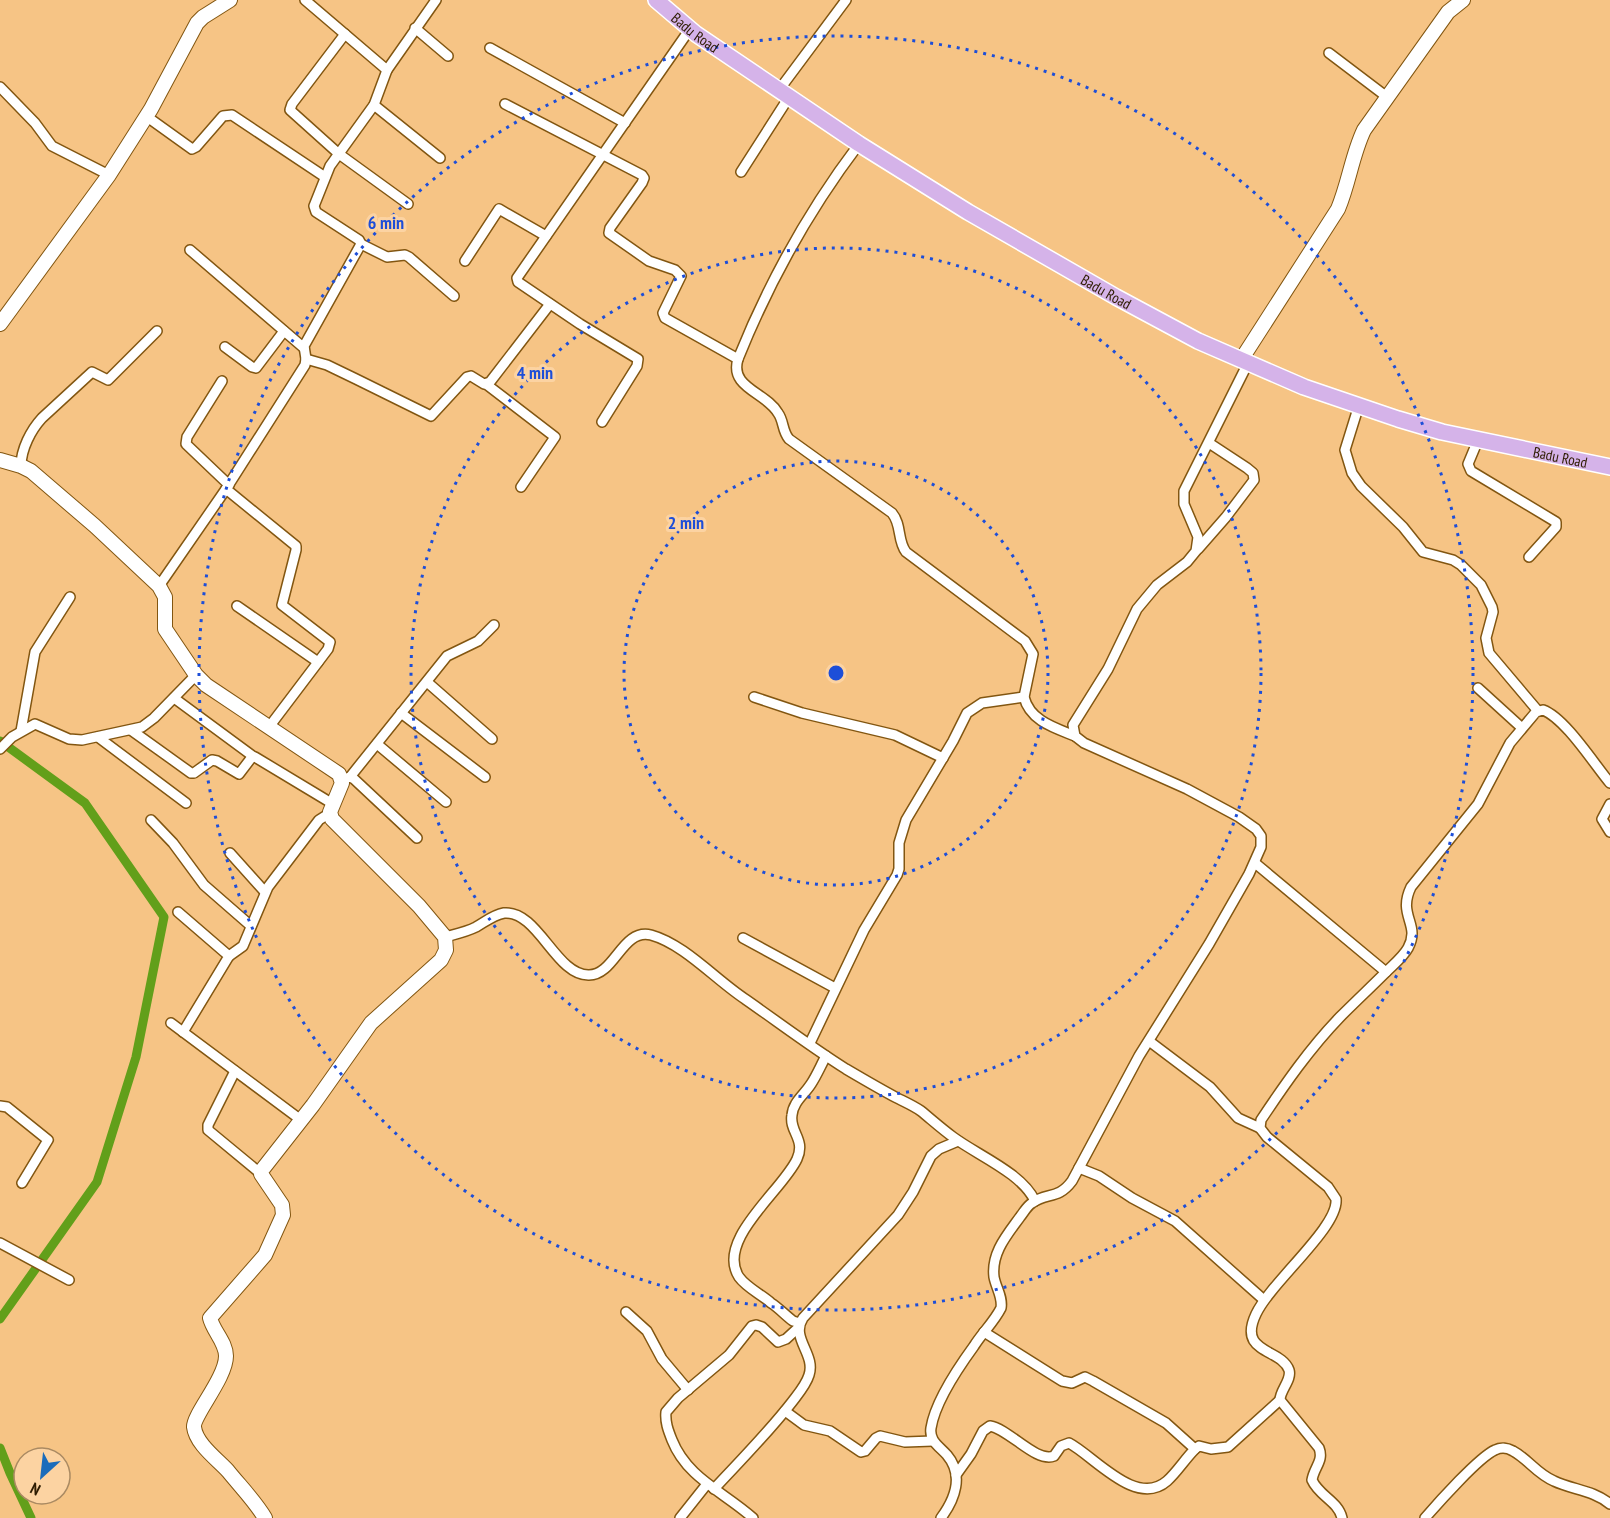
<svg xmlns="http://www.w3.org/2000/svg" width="1610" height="1518" font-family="'PT Sans Narrow',sans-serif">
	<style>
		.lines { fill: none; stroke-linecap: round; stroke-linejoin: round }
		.canal { stroke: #629f1a; stroke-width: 9 }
		.street-casing { stroke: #825611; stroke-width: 12 }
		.secondary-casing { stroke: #825611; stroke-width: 16 }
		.primary-casing { stroke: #fff; stroke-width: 18 }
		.street { stroke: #fff; stroke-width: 9 }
		.secondary { stroke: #fff; stroke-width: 14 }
		.primary { stroke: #d5b3e9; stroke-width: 15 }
		.ring { fill: none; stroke: #1d4ed8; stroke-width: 3; stroke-dasharray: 3 6 }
		.labels { text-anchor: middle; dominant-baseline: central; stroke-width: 6; stroke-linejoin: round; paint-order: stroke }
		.street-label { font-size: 15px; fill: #2e1c02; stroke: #fcd3a2 }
		.centre { fill: #1d4ed8; stroke: #fcd3a2; stroke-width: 3 }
		.ring-label { font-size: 18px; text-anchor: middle; font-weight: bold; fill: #1d4ed8; stroke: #fcd3a2; stroke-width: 6; stroke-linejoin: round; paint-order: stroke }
	</style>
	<rect width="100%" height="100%" fill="#f6c485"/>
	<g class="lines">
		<!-- canal -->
		<g class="canal">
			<path d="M 0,741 L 85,803 L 164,917 L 136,1057 L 97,1182 L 0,1319"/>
			<path d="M 0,1448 L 10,1473 L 31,1518"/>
		</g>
		<!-- street casing -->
		<g class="street-casing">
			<g id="street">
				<path d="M 415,28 L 448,56"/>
				<path d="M 345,34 L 292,104 L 290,110 L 339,154 L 408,204"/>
				<path d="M 490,48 L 625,123"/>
				<path d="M 1329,53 L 1387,97"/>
				<path d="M 387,70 L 436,0"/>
				<path d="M 0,87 L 35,123 L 52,146 L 109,175"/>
				<path d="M 779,90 L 846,0"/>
				<path d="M 505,104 L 642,175 L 644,178 L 642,183 L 610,228 L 609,233 L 649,261 L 675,270 L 681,276 L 663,313 L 665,318 L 738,359"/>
				<path d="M 374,105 L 440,158"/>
				<path d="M 146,116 L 192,149 L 196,147 L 223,116 L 232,115 L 325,177"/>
				<path d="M 859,144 C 809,210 769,282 738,359 C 729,388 766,392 778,413 C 784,421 782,431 789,439 L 892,513 C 902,525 897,540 906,552 L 1025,641 L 1033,654 L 1024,697 C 1030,721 1055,728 1075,736"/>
				<path d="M 741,172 L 789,97"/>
				<path d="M 361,244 L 387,257 L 405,255 L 409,257 L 454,296"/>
				<path d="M 190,250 L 304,348"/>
				<path d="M 465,261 L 499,209 L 546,236"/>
				<path d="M 225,347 L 252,367 L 256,368 L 284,331"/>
				<path d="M 306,359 L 327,365 L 356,379 L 431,416 L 467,377 L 471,376 L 484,384 L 490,382 L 550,304"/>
				<path d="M 222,381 L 187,437 L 186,444 L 229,485"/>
				<path d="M 486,384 L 555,437 L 521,487"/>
				<path d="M 1359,405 L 1345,450 L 1352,473 L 1361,486 L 1403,527 L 1423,552 L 1453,560 L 1461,565 L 1481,585 L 1492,607 L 1493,612 L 1486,638 L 1489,653 L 1538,711"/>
				<path d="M 602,422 L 637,366 L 638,359 L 580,324 L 518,282 L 517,278 L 690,29"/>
				<path d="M 1478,440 L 1468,464 L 1471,471 L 1556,522 L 1556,527 L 1529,557"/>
				<path d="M 21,466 C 21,449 31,430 42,418 L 92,372 L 108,380 L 157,331"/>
				<path d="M 226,489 L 296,546 L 296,550 L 282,605 L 330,642 L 328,649 L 269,727"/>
				<path d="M 1198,549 L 1226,517 L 1254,480 L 1253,473 L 1247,468 L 1209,443"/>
				<path d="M 159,586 L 226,489 L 305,365 L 306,359 L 304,346 L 361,244 L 359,240 L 316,212 L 314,206 L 330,166 L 374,105 L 387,70 L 305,0"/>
				<path d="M 237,606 L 318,662"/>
				<path d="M 427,682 L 492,739"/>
				<path d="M 1478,688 L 1522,728"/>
				<path d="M 754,697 L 802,713 L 895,735 L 943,758"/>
				<path d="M 174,698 L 254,757"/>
				<path d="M 401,713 L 485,777"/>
				<path d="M 131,730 L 191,773 L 194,773 L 212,760 L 217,761 L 239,774 L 252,757 L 255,757 L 333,804"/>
				<path d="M 21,731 L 35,652 L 70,597"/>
				<path d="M 98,737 L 186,803"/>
				<path d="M 377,744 L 446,802"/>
				<path d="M 0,749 L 12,737 L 35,724 L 69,739 L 82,740 L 142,727 L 154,718 L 196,675"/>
				<path d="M 350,777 L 447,656 L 478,641 L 494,625"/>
				<path d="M 344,779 L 350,777 L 354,779 L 417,838"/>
				<path d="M 1610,804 L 1602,819 L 1610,832"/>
				<path d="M 151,820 L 173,843 L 204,885 L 251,926"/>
				<path d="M 230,853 L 265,892"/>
				<path d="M 1255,863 L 1386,972"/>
				<path d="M 178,912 L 229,956 L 183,1032"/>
				<path d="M 445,937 C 456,934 466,932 476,927 C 485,922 493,915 504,913 C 538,910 556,976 589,975 C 615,975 622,928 651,935 C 684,944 716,980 745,999 C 778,1022 811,1047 846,1069 C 863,1079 880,1089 897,1098 C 905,1102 914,1106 921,1111 C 932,1120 942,1129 953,1137 C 977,1155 1022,1173 1035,1201"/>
				<path d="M 743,938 L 835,988"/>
				<path d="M 229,956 L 243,946 L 268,887 L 319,820 L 330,813"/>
				<path d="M 171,1023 L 301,1120"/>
				<path d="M 1149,1041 L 1210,1087 L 1238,1118 L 1260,1128"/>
				<path d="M 810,1043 L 864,930 L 897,875 L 899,869 L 899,843 L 906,820 L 953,741 L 967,713 L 982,703 L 1024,697"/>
				<path d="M 235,1071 L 208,1125 L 208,1130 L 260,1173"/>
				<path d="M 0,1106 L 7,1107 L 48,1140 L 22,1183"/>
				<path d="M 1079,1168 L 1099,1176 L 1132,1198 L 1175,1221 L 1264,1300"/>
				<path d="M 0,1243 L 69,1280"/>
				<path d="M 626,1312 L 647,1331 L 662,1359 L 688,1390"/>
				<path d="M 800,1323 L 793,1321 C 785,1315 779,1308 771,1303 C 761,1294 747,1288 739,1277 C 715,1240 783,1190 797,1159 C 806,1139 789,1132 792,1115 C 793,1102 804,1095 811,1084 C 817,1075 821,1065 826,1056"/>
				<path d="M 984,1332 L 1062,1381 L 1072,1383 L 1085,1377 L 1093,1381 L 1166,1423 L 1195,1449"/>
				<path d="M 785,1411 L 804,1425 L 830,1431 L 861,1452 L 865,1451 L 876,1438 L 880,1436 L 905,1442 L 933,1441"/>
				<path d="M 956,1475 L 971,1454 L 983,1431 L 990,1426 C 1009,1429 1036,1463 1054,1456 L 1061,1446 L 1069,1443 C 1094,1456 1136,1508 1167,1481 C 1177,1472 1185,1459 1195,1449 L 1199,1446 L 1211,1449 L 1228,1447 L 1280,1400"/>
				<path d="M 714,1489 C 740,1461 768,1433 792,1402 C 798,1394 806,1385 809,1375 C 816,1354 790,1338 803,1318 L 898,1215 L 913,1192 L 931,1156 L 939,1149 L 958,1141"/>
				<path d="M 680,1518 L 707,1484"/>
				<path d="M 753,1518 C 724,1492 687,1478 672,1440 C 668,1430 665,1422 666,1412 L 678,1398 L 729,1355 L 752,1326 L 756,1325 L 762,1327 L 778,1342 L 786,1339 L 798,1328"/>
				<path d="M 941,1518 C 955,1499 964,1475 947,1455 C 939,1446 929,1441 931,1428 C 935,1402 958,1368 974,1346 C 982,1333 994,1322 1001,1308 C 1003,1297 996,1288 994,1277 C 991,1253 1007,1235 1020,1217 C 1024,1212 1027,1206 1032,1203 C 1047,1192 1058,1200 1072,1181 L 1139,1056 L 1209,944 L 1249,874 L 1261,847 L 1261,836 L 1256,829 L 1239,817 L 1187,789 L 1084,743 L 1075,736 L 1073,725 L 1108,669 L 1137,609 L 1157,585 L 1187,562 L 1196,551 L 1198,537 L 1184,504 L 1184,491 L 1248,363"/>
				<path d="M 1342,1518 C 1338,1501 1319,1496 1312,1480 C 1314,1467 1324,1461 1319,1448 L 1280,1400 C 1280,1390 1292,1380 1289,1370 C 1281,1348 1237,1354 1256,1314 C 1271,1282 1339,1227 1336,1199 L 1328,1187 L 1267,1137 L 1260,1128 L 1261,1120 C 1285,1084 1310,1048 1340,1017 C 1355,1002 1371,987 1386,972 C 1394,964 1403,957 1408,948 C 1421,924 1397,916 1411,887 L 1478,804 L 1510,743 L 1536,712 L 1543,710 C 1565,718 1594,764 1610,783"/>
				<path d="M 1425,1518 C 1438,1503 1479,1457 1495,1450 C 1501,1447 1508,1448 1513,1451 C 1528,1459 1537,1474 1554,1481 C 1573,1490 1593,1490 1610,1504"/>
			</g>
		</g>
		<!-- secondary casing -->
		<g class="secondary-casing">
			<g id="secondary">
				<path d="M 0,324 L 109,175 L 151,109 L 197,23 L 203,17 L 230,0"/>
				<path d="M 1241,360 L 1338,209 C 1349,183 1352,155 1364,130 L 1448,12 L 1463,0"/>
				<path d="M 0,460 L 21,466 L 31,471 L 95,526 L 159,586 L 165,597 L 165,629 L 196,675 L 206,685 L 339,774 L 342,783 L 330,812 L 332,819 L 419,906 L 445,937 L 446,950 L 441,960 L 371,1023 L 313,1105 L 262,1170 L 261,1174 L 282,1205 L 283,1215 L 265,1255 L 210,1318 C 213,1331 226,1342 226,1356 C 226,1378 193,1415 194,1427 C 196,1444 217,1459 228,1471 C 240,1486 255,1501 265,1518"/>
			</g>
		</g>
		<!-- primary casing -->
		<g class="primary-casing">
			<g id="primary">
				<path id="s1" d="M 656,0 L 696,34 L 859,144 L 968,212 L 1116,297 L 1198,341 L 1304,387 L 1398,419 L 1442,432 L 1610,467"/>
			</g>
		</g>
		<!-- street -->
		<use href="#street" class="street"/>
		<!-- secondary -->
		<use href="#secondary" class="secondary"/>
		<!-- primary -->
		<use href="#primary" class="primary"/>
	</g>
	<!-- distance rings -->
	<g class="ring">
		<circle cx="836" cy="673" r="212"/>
		<circle cx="836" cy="673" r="425"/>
		<circle cx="836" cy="673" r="637"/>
	</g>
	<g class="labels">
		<!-- street labels -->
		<g class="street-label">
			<text stroke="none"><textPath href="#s1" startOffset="51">Badu Road</textPath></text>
			<text stroke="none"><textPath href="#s1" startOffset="537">Badu Road</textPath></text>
			<text stroke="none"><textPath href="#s1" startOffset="1023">Badu Road</textPath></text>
		</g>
	</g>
	<circle cx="836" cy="673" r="9" class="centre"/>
	<g class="ring-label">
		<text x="386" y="229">6 min</text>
		<text x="535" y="379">4 min</text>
		<text x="686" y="529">2 min</text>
	</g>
	<!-- north arrow -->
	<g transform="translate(42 1476) rotate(207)"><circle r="28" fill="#fcd3a2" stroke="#aa8a62" stroke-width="1.5"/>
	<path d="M0-4.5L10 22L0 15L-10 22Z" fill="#1b6cbb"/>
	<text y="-9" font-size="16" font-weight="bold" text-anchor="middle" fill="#2e1c02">N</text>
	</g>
</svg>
